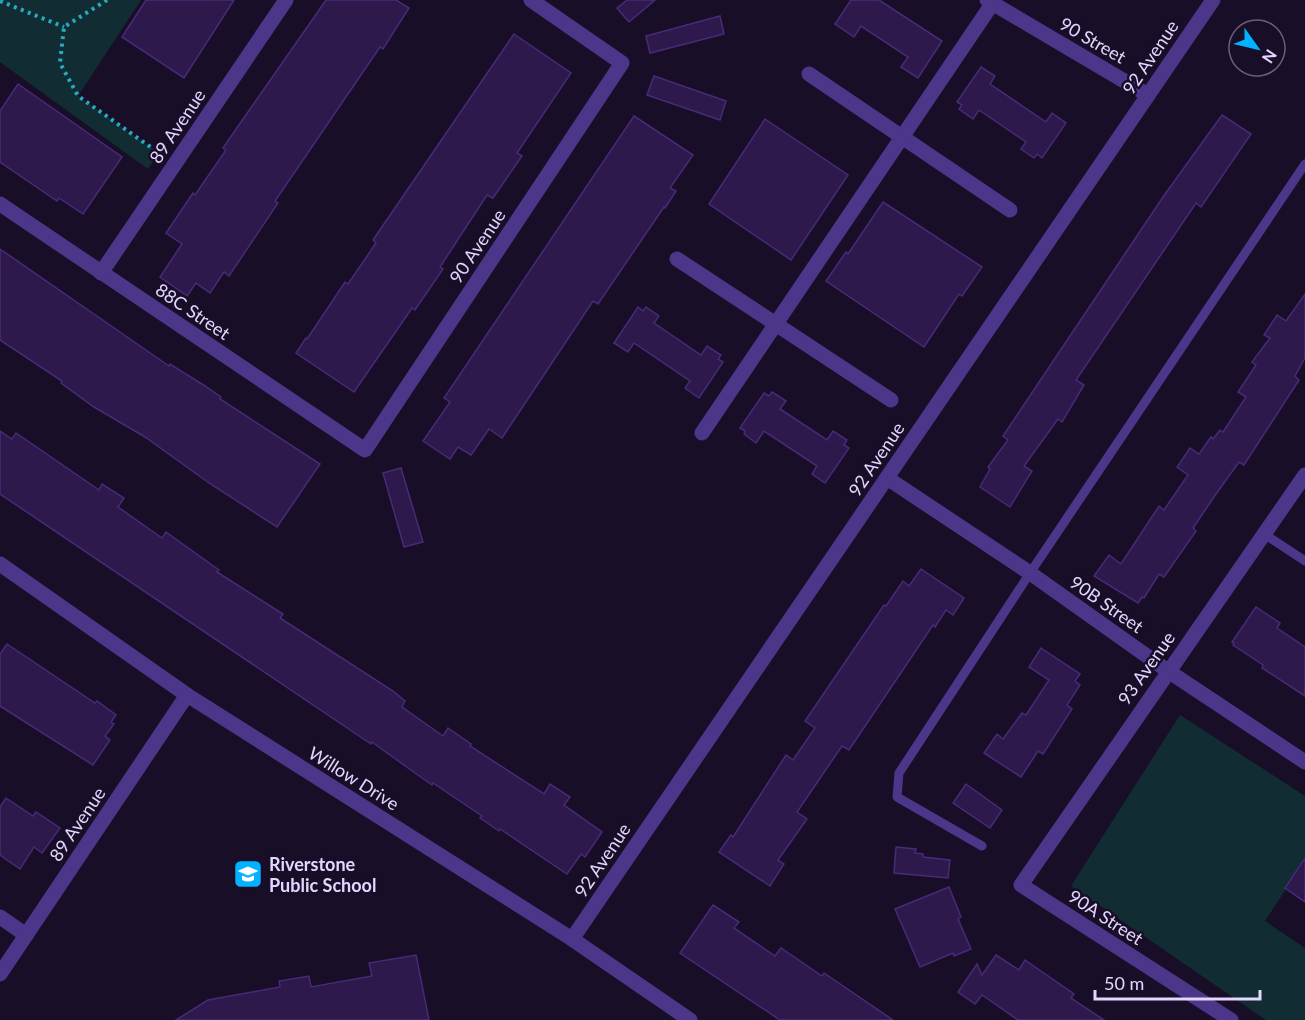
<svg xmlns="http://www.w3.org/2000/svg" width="1305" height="1020" font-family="Lato,sans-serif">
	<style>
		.green { fill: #112d33 }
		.building { fill: #2d194b; stroke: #492a78; stroke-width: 1.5 }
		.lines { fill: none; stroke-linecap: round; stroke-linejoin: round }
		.path { stroke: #28aac1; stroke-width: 4; stroke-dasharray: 3 4.5; stroke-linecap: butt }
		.service { stroke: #4b368a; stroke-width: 9 }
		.minor { stroke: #4b368a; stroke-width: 15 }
		.tertiary { stroke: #4b368a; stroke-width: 15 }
		.labels { text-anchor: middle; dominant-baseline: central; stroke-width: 5; stroke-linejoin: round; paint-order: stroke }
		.street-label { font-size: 18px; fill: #e3d6ff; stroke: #180e28 }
		.poi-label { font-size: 18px; font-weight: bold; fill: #e3d6ff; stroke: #180e28; text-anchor: start }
	</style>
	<rect width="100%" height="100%" fill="#180e28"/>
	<!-- green -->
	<g class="green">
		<path d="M 0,0 L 141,0 L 78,96 L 159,153 L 148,169 L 0,62 Z"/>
		<path d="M 1180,715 L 1305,796 L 1305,860 L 1265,921 L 1305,948 L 1305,1020 L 1266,1020 L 1071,886 Z"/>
	</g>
	<!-- building -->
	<g class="building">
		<path d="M 146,0 L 234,0 L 184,78 L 122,37 Z"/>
		<path d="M 326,0 L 396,0 L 409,8 L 383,49 L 380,47 L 275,201 L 278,203 L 229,276 L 224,272 L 210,293 L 196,283 L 187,296 L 160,277 L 182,244 L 166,233 L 193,193 L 195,195 L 226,150 L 223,148 L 241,122 Z"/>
		<path d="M 627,0 L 655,0 L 629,22 L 617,8 Z"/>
		<path d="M 851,0 L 879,0 L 942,41 L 918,78 L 901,67 L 908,57 L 861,26 L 854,37 L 835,24 Z"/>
		<path d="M 720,16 L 724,34 L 650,53 L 646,36 Z"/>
		<path d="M 514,34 L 571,73 L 517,153 L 522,156 L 493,198 L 487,195 L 440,267 L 443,269 L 415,310 L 412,308 L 354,392 L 296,353 L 306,338 L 307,339 L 345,282 L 348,284 L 376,243 L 373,240 Z"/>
		<path d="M 981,67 L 995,76 L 990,84 L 1046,122 L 1052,113 L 1066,123 L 1042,158 L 1037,154 L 1034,158 L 1021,149 L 1026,142 L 979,110 L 973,119 L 959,109 L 962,105 L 957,102 Z"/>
		<path d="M 654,76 L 726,101 L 720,120 L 647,95 Z"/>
		<path d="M 18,84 L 122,157 L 83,214 L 59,198 L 57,201 L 0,162 L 0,111 Z"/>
		<path d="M 1222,115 L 1251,134 L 1201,207 L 1196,203 L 1076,380 L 1084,385 L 1062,422 L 1058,419 L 1024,466 L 1032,471 L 1010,507 L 980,487 L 990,469 L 988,467 L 1008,440 L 1003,436 L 1163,197 Z"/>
		<path d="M 634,116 L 693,155 L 670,188 L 676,191 L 665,208 L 664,207 L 598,304 L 593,301 L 502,438 L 489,429 L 471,455 L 458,447 L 450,459 L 423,441 L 450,402 L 444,398 Z"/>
		<path d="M 765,119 L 848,175 L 791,260 L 709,204 Z"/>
		<path d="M 883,202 L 982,267 L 962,296 L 959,294 L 924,347 L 826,281 L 846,252 L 848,254 Z"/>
		<path d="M 0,249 L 169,366 L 170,364 L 205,386 L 221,397 L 220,399 L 320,464 L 277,527 L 209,483 L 145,437 L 94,407 L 61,383 L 62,381 L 0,340 Z"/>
		<path d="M 1305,294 L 1305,358 L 1295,376 L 1299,380 L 1244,465 L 1239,462 L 1216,494 L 1193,528 L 1196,531 L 1164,577 L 1159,574 L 1144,598 L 1142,597 L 1138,603 L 1094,576 L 1109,555 L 1121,564 L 1159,506 L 1164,510 L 1188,475 L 1177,467 L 1190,448 L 1199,454 L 1211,437 L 1213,439 L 1220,430 L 1223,432 L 1246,397 L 1238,392 L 1256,365 L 1252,362 L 1270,338 L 1264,335 L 1277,315 L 1286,321 Z"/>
		<path d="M 638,307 L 643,311 L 646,307 L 659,316 L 654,323 L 701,355 L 707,346 L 721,355 L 718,359 L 723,362 L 699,398 L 685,388 L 690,381 L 634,343 L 628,352 L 614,343 Z"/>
		<path d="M 772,392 L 786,401 L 780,409 L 827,440 L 833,431 L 847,440 L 844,445 L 849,448 L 825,483 L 812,474 L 817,466 L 764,431 L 756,443 L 744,434 L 745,431 L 740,428 L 764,393 L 769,396 Z"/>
		<path d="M 0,431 L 12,439 L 16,433 L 99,490 L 102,484 L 124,498 L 118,507 L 162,538 L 166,532 L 219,570 L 217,572 L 283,614 L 280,618 L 393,691 L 405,701 L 402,707 L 443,736 L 448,728 L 471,744 L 470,746 L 544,794 L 550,784 L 570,797 L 564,805 L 602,832 L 585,857 L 581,854 L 567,874 L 500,829 L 499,831 L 480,818 L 482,816 L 433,783 L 432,785 L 415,773 L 372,742 L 371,744 L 0,494 Z"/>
		<path d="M 401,468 L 423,542 L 404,547 L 383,473 Z"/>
		<path d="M 921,569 L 964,598 L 953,615 L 946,610 L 935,627 L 933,625 L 849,750 L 842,746 L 797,812 L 807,819 L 778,860 L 784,864 L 770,886 L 719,852 L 731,835 L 733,837 L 786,755 L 793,760 L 815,728 L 805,721 L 884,605 L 886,606 L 903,581 L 909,586 Z"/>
		<path d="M 1256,607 L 1280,623 L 1277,628 L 1305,647 L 1305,696 L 1262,668 L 1263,665 L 1233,645 L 1234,643 L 1232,642 Z"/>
		<path d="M 7,644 L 95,703 L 97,701 L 116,715 L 111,722 L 114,724 L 105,736 L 110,740 L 93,765 L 0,706 L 0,654 Z"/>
		<path d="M 1041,648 L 1080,674 L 1075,681 L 1080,685 L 1067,705 L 1072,709 L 1043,754 L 1038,751 L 1021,777 L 984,753 L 997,734 L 1003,739 L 1022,713 L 1026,715 L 1049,680 L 1029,667 Z"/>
		<path d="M 966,784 L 1002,810 L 990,828 L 953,803 Z"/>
		<path d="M 6,798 L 33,816 L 36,812 L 60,828 L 42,853 L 34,847 L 20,869 L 0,855 L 0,807 Z"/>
		<path d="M 896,847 L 916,849 L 915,853 L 923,854 L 923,857 L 950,860 L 948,878 L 894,873 Z"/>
		<path d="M 1305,858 L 1305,902 L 1285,888 Z"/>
		<path d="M 949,887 L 961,917 L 958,919 L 971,949 L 954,956 L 953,953 L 920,967 L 895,909 Z"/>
		<path d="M 713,905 L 739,922 L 734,928 L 775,956 L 781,948 L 822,976 L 824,973 L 893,1020 L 780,1020 L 680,953 Z"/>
		<path d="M 416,955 L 429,1020 L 176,1020 L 208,1000 L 280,987 L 279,981 L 309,976 L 311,987 L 372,976 L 369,963 Z"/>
		<path d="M 996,955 L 1019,970 L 1025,960 L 1074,994 L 1071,998 L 1104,1020 L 1018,1020 L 982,995 L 975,1004 L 958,992 L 977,964 L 982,975 Z"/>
	</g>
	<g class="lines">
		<!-- path -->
		<g class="path">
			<path d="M 107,0 L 64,27 L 60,63 L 78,96 L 159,153"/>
			<path d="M 0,1 L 64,27"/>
		</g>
		<!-- service -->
		<g class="service">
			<path d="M 1264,534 L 1305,561"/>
			<path d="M 982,846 L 897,797 L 899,773 L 1030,573 L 1305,164"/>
		</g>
		<!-- minor -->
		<g class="minor">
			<path d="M 987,0 L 1148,95"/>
			<path d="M 809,74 L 1010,210"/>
			<path d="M 0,204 L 365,450 L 622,63 L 531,0"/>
			<path d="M 677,259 L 891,400"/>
			<path d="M 101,273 L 286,0"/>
			<path d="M 702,433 L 992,4"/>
			<path d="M 887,478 L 1030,573 L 1168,671 L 1305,762"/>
			<path d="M 0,917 L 26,935"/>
			<path d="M 1231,1020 L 1021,885 L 1305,475"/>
		</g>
		<!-- tertiary -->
		<g class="tertiary">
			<path d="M 0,564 L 187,695 L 572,939 L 690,1020"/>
			<path d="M 572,939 L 1213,0"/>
			<path d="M 0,974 L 187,695"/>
		</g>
	</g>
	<!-- icons -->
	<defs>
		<g id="school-square" transform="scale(1.5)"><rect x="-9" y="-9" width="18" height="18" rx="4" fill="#02b1ff" stroke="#180e28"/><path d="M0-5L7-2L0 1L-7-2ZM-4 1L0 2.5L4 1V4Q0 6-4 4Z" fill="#fff"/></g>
	</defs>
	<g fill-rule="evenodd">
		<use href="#school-square" x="248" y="874"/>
	</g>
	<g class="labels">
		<!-- street labels -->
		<g class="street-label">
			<text transform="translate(1093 40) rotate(30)">90 Street</text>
			<text transform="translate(1150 57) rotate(-56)">92 Avenue</text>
			<text transform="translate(177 126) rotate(-56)">89 Avenue</text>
			<text transform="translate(477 246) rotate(-56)">90 Avenue</text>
			<text transform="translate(193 311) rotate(34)">88C Street</text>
			<text transform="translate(876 459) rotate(-56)">92 Avenue</text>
			<text transform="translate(1107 604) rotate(35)">90B Street</text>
			<text transform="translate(1146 668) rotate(-55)">93 Avenue</text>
			<text transform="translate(354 778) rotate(32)">Willow Drive</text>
			<text transform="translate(77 824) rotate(-56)">89 Avenue</text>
			<text transform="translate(602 860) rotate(-56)">92 Avenue</text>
			<text transform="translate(1106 917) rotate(33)">90A Street</text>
		</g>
		<!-- poi labels -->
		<g class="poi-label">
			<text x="269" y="864">Riverstone<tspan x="269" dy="21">Public School</tspan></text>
		</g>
	</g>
	<!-- north arrow -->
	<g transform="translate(1257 48) rotate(124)"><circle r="28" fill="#180e28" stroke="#695e7e" stroke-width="1.5"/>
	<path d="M0-4.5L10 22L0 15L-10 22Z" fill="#02b1ff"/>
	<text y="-9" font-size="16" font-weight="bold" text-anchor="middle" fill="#e3d6ff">N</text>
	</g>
	<!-- scale -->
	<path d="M1095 990v9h165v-9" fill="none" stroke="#e3d6ff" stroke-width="3"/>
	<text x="1104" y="990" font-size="18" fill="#e3d6ff" stroke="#180e28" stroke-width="4.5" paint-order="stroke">50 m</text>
</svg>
